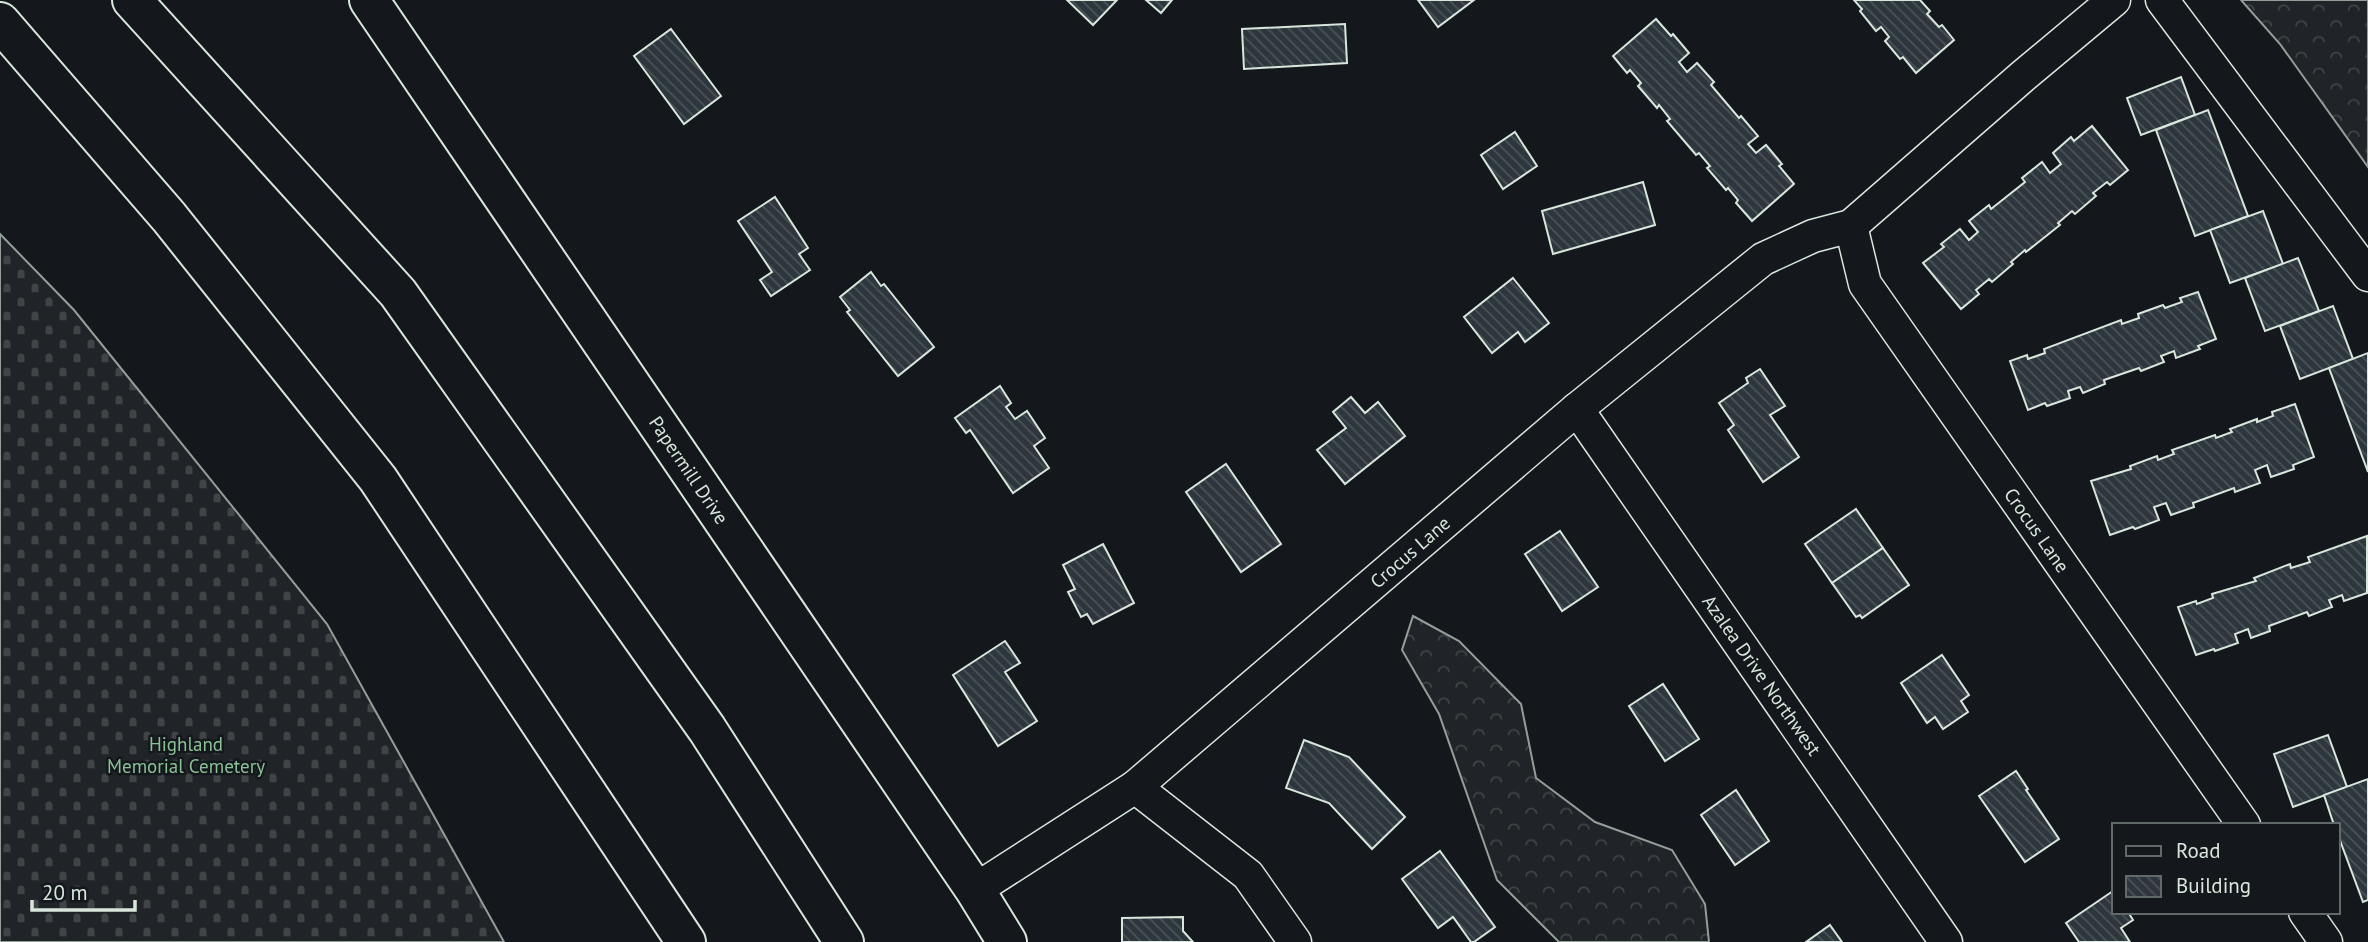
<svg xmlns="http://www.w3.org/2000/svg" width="2368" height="942" font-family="'PT Sans',sans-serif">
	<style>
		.forest { fill: url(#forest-crowns); stroke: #939e99; stroke-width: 2 }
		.cemetery { fill: url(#cemetery-stones); stroke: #939e99; stroke-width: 2 }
		.building { fill: url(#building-back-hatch); stroke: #d8e6dc; stroke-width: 2 }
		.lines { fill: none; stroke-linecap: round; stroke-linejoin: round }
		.minor-casing { stroke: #d8e6dc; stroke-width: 35 }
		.secondary-casing { stroke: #d8e6dc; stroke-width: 42 }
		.motorway-casing { stroke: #d8e6dc; stroke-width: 42 }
		.minor { stroke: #14181c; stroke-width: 32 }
		.secondary { stroke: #14181c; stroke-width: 38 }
		.motorway { stroke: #14181c; stroke-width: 38 }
		.labels { text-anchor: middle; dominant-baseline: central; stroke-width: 5; stroke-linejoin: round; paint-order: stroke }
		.street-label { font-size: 19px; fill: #d8e6dc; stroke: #14181c }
		.park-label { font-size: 19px; fill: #8ac095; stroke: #14181c }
	</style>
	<defs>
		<pattern id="forest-crowns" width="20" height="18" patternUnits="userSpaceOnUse" patternTransform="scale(1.75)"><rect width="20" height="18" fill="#202428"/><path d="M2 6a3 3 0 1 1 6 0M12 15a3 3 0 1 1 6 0" fill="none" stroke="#404447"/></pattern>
		<pattern id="cemetery-stones" width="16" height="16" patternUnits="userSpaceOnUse" patternTransform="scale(1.75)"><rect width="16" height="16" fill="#202428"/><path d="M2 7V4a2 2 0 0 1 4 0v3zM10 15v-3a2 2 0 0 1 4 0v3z" fill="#404447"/></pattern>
		<pattern id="building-back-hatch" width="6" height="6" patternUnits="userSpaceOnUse" patternTransform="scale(1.75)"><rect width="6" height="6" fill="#2c363c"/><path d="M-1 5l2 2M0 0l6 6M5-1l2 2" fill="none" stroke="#4a5358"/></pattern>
	</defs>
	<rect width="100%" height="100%" fill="#14181c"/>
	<!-- forest -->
	<g class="forest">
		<path d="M 2241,0 L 2368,0 L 2368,167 L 2280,44 Z"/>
		<path d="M 1413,616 L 1459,641 L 1521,704 L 1536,778 L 1595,822 L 1672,850 L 1705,904 L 1709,942 L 1559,942 L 1497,880 L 1439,714 L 1402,650 Z"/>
	</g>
	<!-- cemetery -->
	<path class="cemetery" d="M 0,234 L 74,310 L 327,624 L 504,942 L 0,942 Z"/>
	<!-- building -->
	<g class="building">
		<path d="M 1067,0 L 1117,0 L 1093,25 Z"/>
		<path d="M 1146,0 L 1172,0 L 1161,13 Z"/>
		<path d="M 1418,0 L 1474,0 L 1438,27 Z"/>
		<path d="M 1854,0 L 1920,0 L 1930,11 L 1927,14 L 1939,27 L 1942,25 L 1954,40 L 1916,73 L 1903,57 L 1900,59 L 1885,41 L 1889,37 L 1881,27 L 1876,31 L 1860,11 L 1862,9 Z"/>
		<path d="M 1656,19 L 1671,36 L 1673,34 L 1689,53 L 1679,62 L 1687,72 L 1697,63 L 1714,82 L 1711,85 L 1739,118 L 1741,116 L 1758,136 L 1748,144 L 1756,153 L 1766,145 L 1782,164 L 1779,166 L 1794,184 L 1752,221 L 1736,203 L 1738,200 L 1728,188 L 1726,190 L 1707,168 L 1710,166 L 1699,153 L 1696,155 L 1667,121 L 1670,119 L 1659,105 L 1657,108 L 1638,86 L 1641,83 L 1630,70 L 1627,73 L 1613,56 Z"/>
		<path d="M 1345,24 L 1347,63 L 1244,69 L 1242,29 Z"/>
		<path d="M 671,29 L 721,96 L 684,124 L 634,56 Z"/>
		<path d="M 2181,77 L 2195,115 L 2141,135 L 2127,98 Z"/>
		<path d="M 2208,110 L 2248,216 L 2195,236 L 2156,130 Z"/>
		<path d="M 2092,126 L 2128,170 L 2110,185 L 2107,182 L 2093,193 L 2096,196 L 2075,214 L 2072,211 L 2058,223 L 2060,225 L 2026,252 L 2025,250 L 2011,262 L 2013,264 L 1992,282 L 1989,279 L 1976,290 L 1979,294 L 1961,309 L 1923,263 L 1944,247 L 1941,244 L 1960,229 L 1969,240 L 1978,232 L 1969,221 L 1989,205 L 1991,209 L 2025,182 L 2022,178 L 2042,162 L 2050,173 L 2061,164 L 2053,153 L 2071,137 L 2074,141 Z"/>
		<path d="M 1515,132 L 1537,166 L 1503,189 L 1481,155 Z"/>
		<path d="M 1643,182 L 1655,225 L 1553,254 L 1542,211 Z"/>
		<path d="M 775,197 L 808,248 L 799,254 L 810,270 L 771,296 L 760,280 L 772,272 L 738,221 Z"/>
		<path d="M 2263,211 L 2283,264 L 2230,283 L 2210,230 Z"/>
		<path d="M 2298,258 L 2319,311 L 2265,331 L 2245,278 Z"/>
		<path d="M 871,272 L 881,286 L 884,284 L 934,347 L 898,376 L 847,312 L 850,310 L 840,297 Z"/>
		<path d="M 1513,278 L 1549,323 L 1525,342 L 1518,332 L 1492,353 L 1464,317 Z"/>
		<path d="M 2198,292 L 2216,339 L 2198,346 L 2200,349 L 2176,358 L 2174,351 L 2161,356 L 2164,362 L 2141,371 L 2139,368 L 2104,380 L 2105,384 L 2083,393 L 2080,387 L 2068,391 L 2070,398 L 2047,406 L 2045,403 L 2028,410 L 2010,361 L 2027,355 L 2028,359 L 2045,353 L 2044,349 L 2121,320 L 2122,324 L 2139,318 L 2138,314 L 2163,305 L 2165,308 L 2182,302 L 2180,298 Z"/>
		<path d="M 2333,306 L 2353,359 L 2300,379 L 2280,326 Z"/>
		<path d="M 2368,353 L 2368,472 L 2329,368 Z"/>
		<path d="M 1760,369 L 1785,406 L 1770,415 L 1799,457 L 1763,482 L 1728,430 L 1734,425 L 1719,403 L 1748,383 L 1746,378 Z"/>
		<path d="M 1000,386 L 1011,403 L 1006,407 L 1015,419 L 1027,411 L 1045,438 L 1034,446 L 1049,468 L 1013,493 L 970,430 L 966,433 L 955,418 Z"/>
		<path d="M 1351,397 L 1365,413 L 1378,402 L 1405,436 L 1345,484 L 1317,450 L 1346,428 L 1333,412 Z"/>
		<path d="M 2295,404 L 2314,457 L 2293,465 L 2294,469 L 2271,477 L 2267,465 L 2255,470 L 2260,483 L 2235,492 L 2234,488 L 2193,503 L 2194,507 L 2171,515 L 2166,503 L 2154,507 L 2159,520 L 2135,529 L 2133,527 L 2110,535 L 2091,481 L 2131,469 L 2130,466 L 2157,456 L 2158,460 L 2174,454 L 2172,450 L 2215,435 L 2216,438 L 2232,432 L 2230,429 L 2257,419 L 2257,422 L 2273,416 L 2272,412 Z"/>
		<path d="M 1226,464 L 1281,544 L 1241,572 L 1186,492 Z"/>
		<path d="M 1856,509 L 1883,548 L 1832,583 L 1805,544 Z"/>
		<path d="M 1560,531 L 1598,587 L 1562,611 L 1525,554 Z"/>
		<path d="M 2367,536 L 2367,593 L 2344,601 L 2342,595 L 2329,600 L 2332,607 L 2309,616 L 2307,612 L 2269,626 L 2270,631 L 2251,638 L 2248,629 L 2235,634 L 2238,643 L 2215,651 L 2214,649 L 2196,655 L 2178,607 L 2196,601 L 2197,604 L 2213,598 L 2212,594 L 2256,581 L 2254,578 L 2290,564 L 2291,568 L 2310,562 L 2308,557 Z"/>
		<path d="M 1103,544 L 1134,603 L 1093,624 L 1087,614 L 1081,617 L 1068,592 L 1075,589 L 1063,565 Z"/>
		<path d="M 1883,548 L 1909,585 L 1862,618 L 1860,615 L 1856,617 L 1832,583 Z"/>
		<path d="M 1005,641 L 1020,663 L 1005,672 L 1037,721 L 998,746 L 953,675 Z"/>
		<path d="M 1942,655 L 1969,695 L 1961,701 L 1968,712 L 1943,729 L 1935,717 L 1927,723 L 1901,683 Z"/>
		<path d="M 1663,684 L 1699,739 L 1665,761 L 1629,706 Z"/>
		<path d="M 2328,735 L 2347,787 L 2293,807 L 2274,754 Z"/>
		<path d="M 1304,740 L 1349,757 L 1405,817 L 1372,849 L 1329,803 L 1286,788 Z"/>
		<path d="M 2016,771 L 2028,789 L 2026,790 L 2059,839 L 2025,862 L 1979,796 Z"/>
		<path d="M 2368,779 L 2368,900 L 2363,902 L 2338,835 L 2338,825 L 2334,825 L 2324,795 Z"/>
		<path d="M 1736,790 L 1769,841 L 1735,865 L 1701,815 Z"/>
		<path d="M 1440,851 L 1495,927 L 1474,942 L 1471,942 L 1453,917 L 1438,928 L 1402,879 Z"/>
		<path d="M 2113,891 L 2114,912 L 2128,912 L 2133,920 L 2121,928 L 2130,942 L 2079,942 L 2066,923 Z"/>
		<path d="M 1183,917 L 1183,931 L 1193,942 L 1122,942 L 1122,918 Z"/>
		<path d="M 1830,925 L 1842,942 L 1806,942 Z"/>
	</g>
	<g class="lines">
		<!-- minor casing -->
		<g class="minor-casing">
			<g id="minor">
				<path d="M 2162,0 L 2368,275"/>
				<path d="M 1851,226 L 1865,284 L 2244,825"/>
				<path d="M 1577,409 L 1946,942"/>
				<path d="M 1135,787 L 1248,875 L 1295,942"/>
				<path d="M 975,890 L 1135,787 L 1577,409 L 1763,259 L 1813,236 L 1851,226 L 2023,76 L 2114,0"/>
				<path d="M 2305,912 L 2326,942"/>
			</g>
		</g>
		<!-- secondary casing -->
		<g class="secondary-casing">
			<path id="secondary" d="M 369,0 L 975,890 L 1007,942"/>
		</g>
		<!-- motorway casing -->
		<g class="motorway-casing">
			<g id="motorway">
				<path d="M 132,0 L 398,293 L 707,729 L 844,942"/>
				<path d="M 0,22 L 169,217 L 378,479 L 686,942"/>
			</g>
		</g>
		<!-- minor -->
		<use href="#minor" class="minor"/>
		<!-- secondary -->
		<use href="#secondary" class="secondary"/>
		<!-- motorway -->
		<use href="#motorway" class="motorway"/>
	</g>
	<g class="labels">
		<!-- street labels -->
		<g class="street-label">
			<text transform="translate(689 470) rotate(56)">Papermill Drive</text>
			<text transform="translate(2037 530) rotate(55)">Crocus Lane</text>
			<text transform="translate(1410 552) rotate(-41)">Crocus Lane</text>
			<text transform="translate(1762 675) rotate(55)">Azalea Drive Northwest</text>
		</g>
		<!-- park labels -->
		<g class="park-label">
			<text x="186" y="744">Highland<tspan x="186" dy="22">Memorial Cemetery</tspan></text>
		</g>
	</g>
	<!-- legend -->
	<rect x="2112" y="823" width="228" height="91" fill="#14181c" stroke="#626a69" stroke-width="2"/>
	<rect x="2126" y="846" width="35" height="10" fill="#14181c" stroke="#626a69" stroke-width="2"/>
	<text x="2176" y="858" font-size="21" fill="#d8e6dc">Road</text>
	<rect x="2126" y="876" width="35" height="21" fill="url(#building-back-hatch)" stroke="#626a69" stroke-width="2"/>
	<text x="2176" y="893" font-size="21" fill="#d8e6dc">Building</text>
	<!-- scale -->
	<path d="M32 900v10h103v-10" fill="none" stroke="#d8e6dc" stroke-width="3.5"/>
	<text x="42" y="900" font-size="21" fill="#d8e6dc" stroke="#14181c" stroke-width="5" paint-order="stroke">20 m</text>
</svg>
